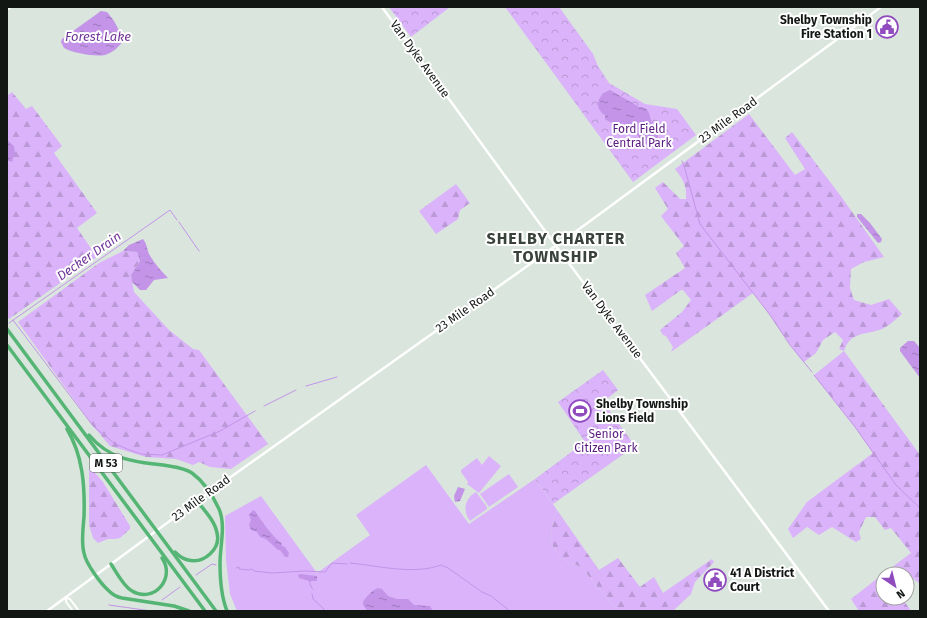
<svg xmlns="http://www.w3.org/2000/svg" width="927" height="618" font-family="'Fira Sans',sans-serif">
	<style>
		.grass { fill: #dab3fa }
		.forest { fill: url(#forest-firs) }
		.park { fill: url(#park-crowns) }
		.water { fill: url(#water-ripples) }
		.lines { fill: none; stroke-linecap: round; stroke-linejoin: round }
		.stream { stroke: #c394e8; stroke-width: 1 }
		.tertiary { stroke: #fff; stroke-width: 2 }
		.secondary { stroke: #fff; stroke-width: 2.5 }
		.motorway { stroke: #55b574; stroke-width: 3.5 }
		.labels { text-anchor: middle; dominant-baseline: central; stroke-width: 4; stroke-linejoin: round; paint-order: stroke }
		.shield { fill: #fff; stroke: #5a5d5a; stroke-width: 1 }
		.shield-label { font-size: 11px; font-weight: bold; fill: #131714 }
		.poi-label { font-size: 12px; font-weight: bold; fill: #131714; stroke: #fff; text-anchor: start }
		.street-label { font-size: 12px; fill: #131714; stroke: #fff }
		.park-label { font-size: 12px; fill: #5b1d80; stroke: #fff }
		.water-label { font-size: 13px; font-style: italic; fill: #713699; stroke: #fff }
		.district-label { font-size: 16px; font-weight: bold; letter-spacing: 1px; fill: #39423b; stroke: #fff }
	</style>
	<defs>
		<pattern id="forest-firs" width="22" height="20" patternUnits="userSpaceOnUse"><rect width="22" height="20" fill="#dab3fa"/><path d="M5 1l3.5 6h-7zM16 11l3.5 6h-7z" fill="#ba99d5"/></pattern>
		<pattern id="park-crowns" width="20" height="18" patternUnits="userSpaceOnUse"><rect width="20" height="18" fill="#dab3fa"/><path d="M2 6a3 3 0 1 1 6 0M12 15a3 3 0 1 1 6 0" fill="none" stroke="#ba99d5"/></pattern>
		<pattern id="water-ripples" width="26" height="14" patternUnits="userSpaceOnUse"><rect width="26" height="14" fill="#c394e8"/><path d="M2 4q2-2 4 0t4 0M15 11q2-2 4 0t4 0" fill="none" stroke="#9d78bb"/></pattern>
	</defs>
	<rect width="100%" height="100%" fill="#dae5dd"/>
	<!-- grass -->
	<g class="grass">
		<path d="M 489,456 L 501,466 L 479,493 L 467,484 L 468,482 L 461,472 L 461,470 L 477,458 L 482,465 Z"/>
		<path d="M 426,465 L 469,524 L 535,479 L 557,510 L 553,521 L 550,541 L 560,558 L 581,567 L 618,611 L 237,611 L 230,594 L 226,560 L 225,516 L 261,496 L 317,573 L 370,535 L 356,515 Z"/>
		<path d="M 509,474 L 518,487 L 489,507 L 480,494 Z"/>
		<path d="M 476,492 L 487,507 L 487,509 L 470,521 C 462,511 465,498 476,492 Z"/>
	</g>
	<!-- forest -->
	<g class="forest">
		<path d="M 12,92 L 26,109 L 32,106 L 62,146 L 54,153 L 97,213 L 77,228 L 97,257 L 9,319 L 7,315 L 7,96 Z"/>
		<path d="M 749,114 L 795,175 L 805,169 L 785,138 L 792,132 L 840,195 L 884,257 L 864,262 L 851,269 L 850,288 L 854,300 L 871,305 L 889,299 L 902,314 C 896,319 887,328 879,330 C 864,335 850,332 844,351 L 920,455 L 920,584 L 904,571 L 900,574 L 883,574 L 911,553 L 891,528 L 885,530 L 875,517 L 866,517 L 859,532 L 861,539 L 856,542 L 832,527 L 819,535 L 807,527 L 793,538 L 788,529 L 807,502 L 873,453 L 855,427 L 814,375 L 844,351 L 839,349 L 843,340 L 835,332 L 823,340 L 816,353 L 804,362 C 785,340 772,315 753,293 L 671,352 L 673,347 L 666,336 L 663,335 L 660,330 L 682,312 L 691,300 L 683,290 L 681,290 L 652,311 L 645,295 L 685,268 L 676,253 L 684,246 L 661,216 L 668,209 L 655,188 L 663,182 L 680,199 L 686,199 C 687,186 683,179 675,169 Z"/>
		<path d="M 456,184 L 470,203 L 460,210 L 458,219 L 436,234 L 419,211 Z"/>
		<path d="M 123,251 L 137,252 L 140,261 L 131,275 L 134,292 L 169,330 L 193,349 L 199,350 L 268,444 L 231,469 L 210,467 L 199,462 L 193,465 L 176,459 L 146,457 L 110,446 L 93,426 L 18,322 L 99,263 Z"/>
		<path d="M 89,468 L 91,468 L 103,482 L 130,526 L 130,529 L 120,538 L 115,539 L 108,539 L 98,543 L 93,538 L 89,525 Z"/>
		<path d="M 557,510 L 599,570 L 618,558 L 640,587 L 654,577 L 663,593 L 712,559 L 714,562 L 695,582 L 691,594 L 673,611 L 618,611 L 581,567 L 560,558 L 550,541 L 553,521 Z"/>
		<path d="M 883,574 L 883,598 L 902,598 L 911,611 L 859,611 L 851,599 Z"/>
	</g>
	<!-- park -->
	<g class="park">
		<path d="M 389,7 L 450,7 L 411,37 Z"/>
		<path d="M 505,7 L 559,7 L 593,54 L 598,66 L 609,83 L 645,104 L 677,109 L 696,135 L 633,182 Z"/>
		<path d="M 603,370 L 618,390 L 603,402 L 635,446 L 553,504 L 535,479 L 585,442 L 558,402 Z"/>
	</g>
	<!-- water -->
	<g class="water">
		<path d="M 101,11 L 107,12 C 114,20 121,31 122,42 C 119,47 112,53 105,55 C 95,57 73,53 64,48 L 61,42 L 62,39 Z"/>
		<path d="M 610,90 L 639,107 C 650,107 649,115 652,123 C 653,126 656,128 658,131 L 658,145 L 654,147 L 650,147 C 641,141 635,131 626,125 C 619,121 612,125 605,119 L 605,115 C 593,108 598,94 610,90 Z"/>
		<path d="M 7,140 L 14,146 L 15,153 L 12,162 L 7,160 Z"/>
		<path d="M 857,214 L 861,214 L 870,223 L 882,239 L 881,242 L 878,243 L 857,217 Z"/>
		<path d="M 143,239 C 147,244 147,249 149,254 C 154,263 161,271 168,278 L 154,280 L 146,290 L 140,290 L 132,282 L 131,275 L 140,261 L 137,252 L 123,251 L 129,245 Z"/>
		<path d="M 908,341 L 914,341 L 920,348 L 920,378 L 900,351 L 900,348 Z"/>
		<path d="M 458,487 L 465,489 L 460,501 L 455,502 L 454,496 Z"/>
		<path d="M 253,510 L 255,511 C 259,518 276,541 281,542 L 282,546 L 285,547 L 289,553 L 288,557 L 285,557 L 280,550 L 278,550 L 266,539 L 260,537 L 257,532 L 251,530 L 249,525 L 251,520 L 249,515 Z"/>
		<path d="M 300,574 L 317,576 L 317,581 L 311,581 L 310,583 L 314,591 L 310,586 L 309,581 L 299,578 L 298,575 Z"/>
		<path d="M 378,588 L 382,589 L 388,596 L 397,599 L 408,599 L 414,605 L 430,606 L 433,611 L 367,611 C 366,608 362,605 363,602 C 365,598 373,589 378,588 Z"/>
	</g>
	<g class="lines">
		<!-- stream -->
		<g class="stream">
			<path d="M 658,141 L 668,139 L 674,150"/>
			<path d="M 682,161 L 685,169 L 700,224 L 770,315 L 790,345 L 812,372"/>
			<path d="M 179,222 L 199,251"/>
			<path d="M 13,320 L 93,426 L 114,443 L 127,449 L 141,454 L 162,455 L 220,431 L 255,411"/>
			<path d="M 9,323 L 170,210 L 177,220"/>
			<path d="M 814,375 L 855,427 L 896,485 L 920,508"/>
			<path d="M 306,386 L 337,377"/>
			<path d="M 264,406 L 296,390"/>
			<path d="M 350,563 C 380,566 414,575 441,565 L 448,568 L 482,592 L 491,596 L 510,611"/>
			<path d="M 236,568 L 239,567 L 239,569 L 249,570 L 252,569 L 254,571 L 272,573 L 305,571 L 325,572 L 332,563 L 347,564"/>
			<path d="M 196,575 L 212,564 L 216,565"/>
			<path d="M 312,594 L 313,599 L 324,609 L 323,611"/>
			<path d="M 162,600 L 180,587"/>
			<path d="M 109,605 L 151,611"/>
		</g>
		<!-- tertiary -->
		<g class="tertiary">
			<path d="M 7,10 L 11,7"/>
			<path d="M 66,597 L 66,602 L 73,611"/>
			<path d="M 66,598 L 70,599 L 79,611"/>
		</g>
		<!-- secondary -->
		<g class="secondary">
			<path d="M 382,7 L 556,246 L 829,611"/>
			<path d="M 47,611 L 197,501 L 582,227 L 881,7"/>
		</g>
		<!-- motorway -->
		<g class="motorway">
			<path d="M 7,329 L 216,611"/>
			<path d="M 7,345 L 205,611"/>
			<path d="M 67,429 C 83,456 85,486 84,517 C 83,529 81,542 84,553 C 86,564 101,584 109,591 C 113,595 117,597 122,598 L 174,606 L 189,611"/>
			<path d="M 89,435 C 109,459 133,462 163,465 C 173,467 183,467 192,473 C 203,481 213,496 219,509 C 226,525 220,546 220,563 C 220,579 221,596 227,611"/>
			<path d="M 175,552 C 179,556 183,559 188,560 C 204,564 221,549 217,533 C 215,521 204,510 197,501"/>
			<path d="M 111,564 C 117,573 123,586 132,591 C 154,604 176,578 162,558"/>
		</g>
	</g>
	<!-- icons -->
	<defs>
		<g id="civic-ring" transform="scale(1.15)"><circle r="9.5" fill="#fff" stroke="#904bbf" stroke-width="1.5"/><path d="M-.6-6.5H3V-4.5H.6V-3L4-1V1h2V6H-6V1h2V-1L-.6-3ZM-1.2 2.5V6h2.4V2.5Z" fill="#904bbf"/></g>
		<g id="stadium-ring" transform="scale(1.15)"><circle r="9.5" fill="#fff" stroke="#904bbf" stroke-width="1.5"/><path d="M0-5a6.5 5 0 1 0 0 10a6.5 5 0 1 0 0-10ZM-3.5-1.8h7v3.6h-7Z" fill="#904bbf"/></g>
	</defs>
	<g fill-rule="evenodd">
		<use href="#civic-ring" x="887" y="27"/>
		<use href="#stadium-ring" x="580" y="411"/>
		<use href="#civic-ring" x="715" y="580"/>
	</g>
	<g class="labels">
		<!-- shield labels -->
		<rect class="shield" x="90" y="454" width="32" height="18" rx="3"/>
		<g class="shield-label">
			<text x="106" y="463">M 53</text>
		</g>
		<!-- poi labels -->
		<g class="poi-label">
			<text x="872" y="20" text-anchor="end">Shelby Township<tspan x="872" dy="14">Fire Station 1</tspan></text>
			<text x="596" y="404">Shelby Township<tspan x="596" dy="14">Lions Field</tspan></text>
			<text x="730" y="573">41 A District<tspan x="730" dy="14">Court</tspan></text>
		</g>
		<!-- street labels -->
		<g class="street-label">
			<text transform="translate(420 59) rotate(54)">Van Dyke Avenue</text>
			<text transform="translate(728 120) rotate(-36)">23 Mile Road</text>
			<text transform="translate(465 310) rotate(-35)">23 Mile Road</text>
			<text transform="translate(612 320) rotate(53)">Van Dyke Avenue</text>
			<text transform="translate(201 498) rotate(-36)">23 Mile Road</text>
		</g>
		<!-- park labels -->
		<g class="park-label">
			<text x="639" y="129">Ford Field<tspan x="639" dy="14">Central Park</tspan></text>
			<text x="606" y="434">Senior<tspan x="606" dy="14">Citizen Park</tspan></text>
		</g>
		<!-- water labels -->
		<g class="water-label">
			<text x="98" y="36">Forest Lake</text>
			<text transform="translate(89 256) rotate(-35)">Decker Drain</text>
		</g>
		<!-- district labels -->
		<g class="district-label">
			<text x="556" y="238">SHELBY CHARTER<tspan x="556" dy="18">TOWNSHIP</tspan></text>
		</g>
	</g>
	<!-- border -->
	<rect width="927" height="618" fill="none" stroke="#131714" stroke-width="16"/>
	<!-- north arrow -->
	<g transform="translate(895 586) rotate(145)"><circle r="19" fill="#ffffff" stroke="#a1a2a1"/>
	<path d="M0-3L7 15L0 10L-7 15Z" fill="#904bbf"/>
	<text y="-6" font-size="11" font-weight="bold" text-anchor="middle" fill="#131714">N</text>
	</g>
</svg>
